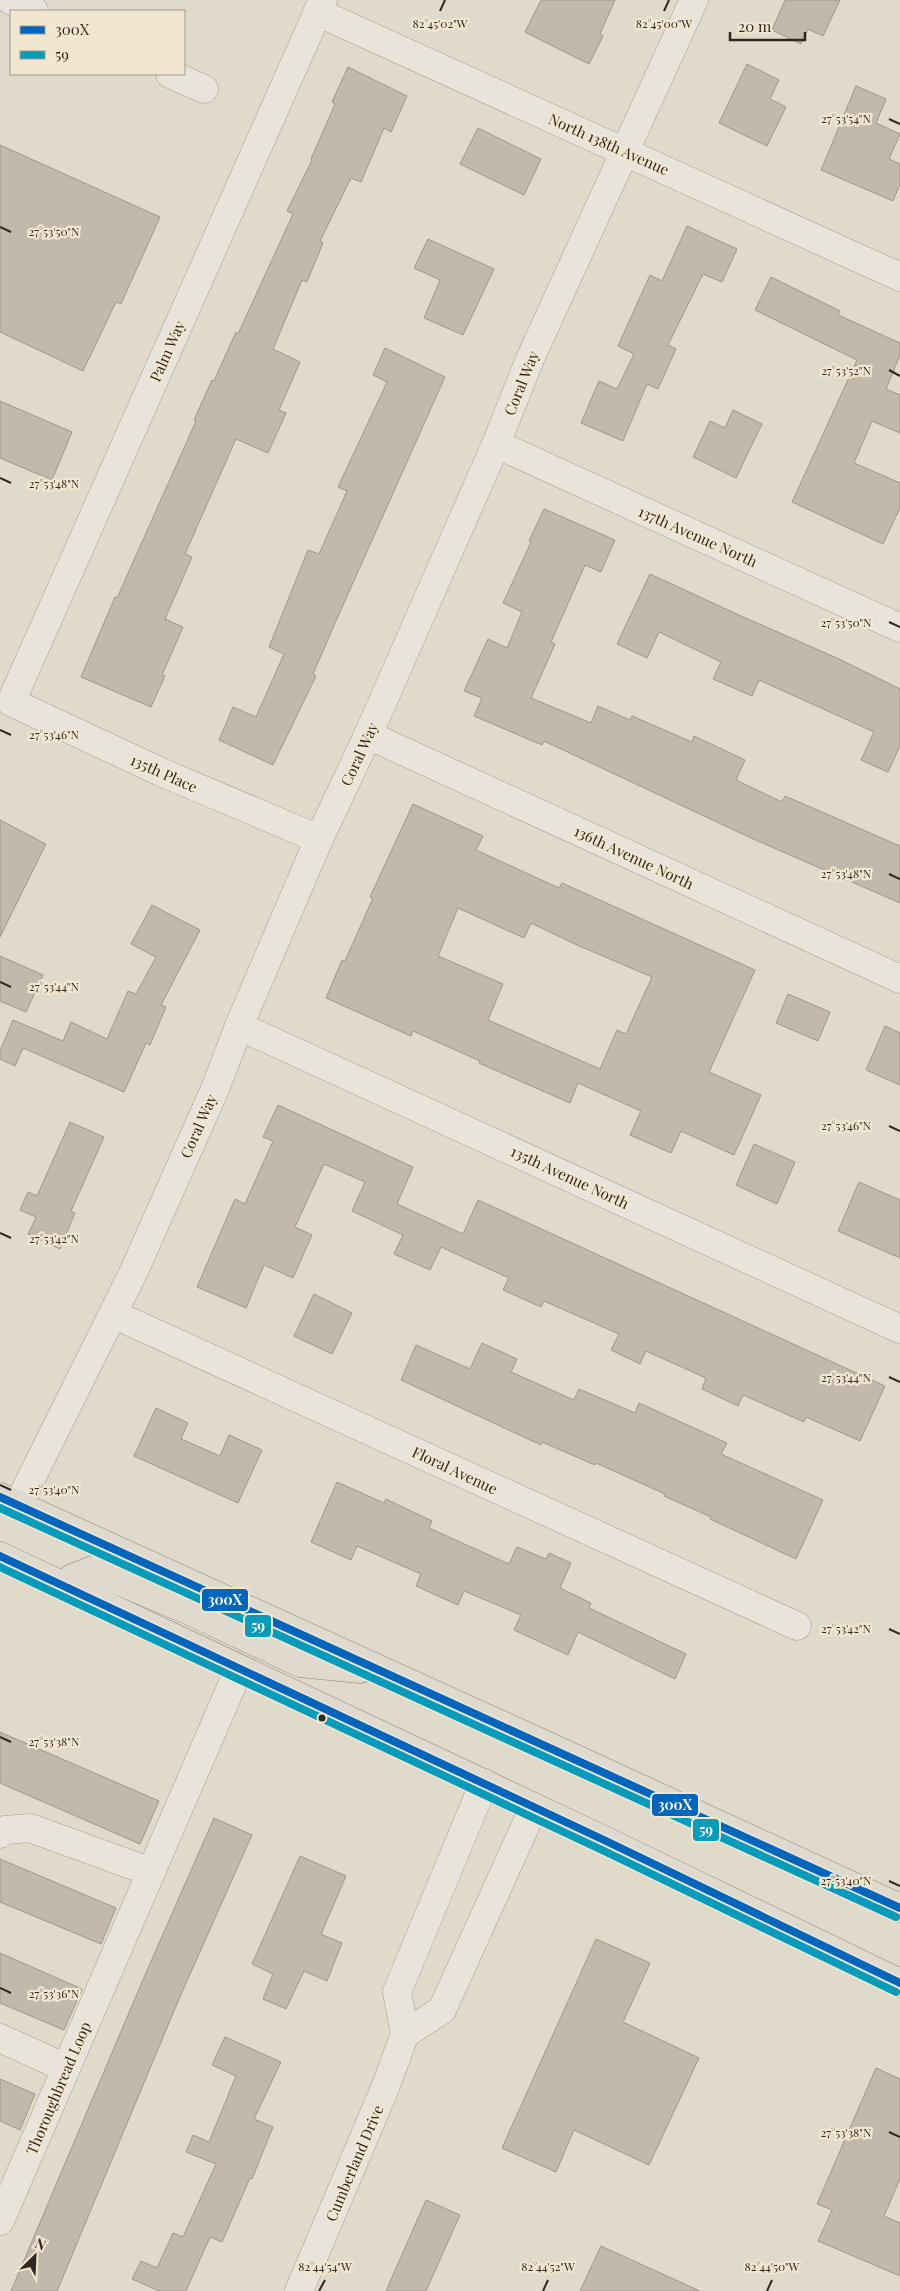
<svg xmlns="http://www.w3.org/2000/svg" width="900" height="2291" font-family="'Playfair Display',serif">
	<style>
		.building { fill: #c3b8ac; stroke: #a0968b; fill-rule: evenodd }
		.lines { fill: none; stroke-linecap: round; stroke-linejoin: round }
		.street-casing { stroke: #a59f94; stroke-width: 29 }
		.primary-casing { stroke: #8b847b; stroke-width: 29 }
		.street { stroke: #e8e4dc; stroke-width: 28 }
		.primary { stroke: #e0dace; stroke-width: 28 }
		.bus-1-casing { stroke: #f1e7d1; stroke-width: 11 }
		.bus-2-casing { stroke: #f1e7d1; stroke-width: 11 }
		.bus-1 { stroke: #0065bd; stroke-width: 8 }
		.bus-2 { stroke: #059cbc; stroke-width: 8 }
		.ticks { fill: none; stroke: #32271e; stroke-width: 2 }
		.bus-dot { fill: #32271e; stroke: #f1e7d1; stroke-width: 2 }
		.labels { text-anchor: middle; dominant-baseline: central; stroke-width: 4.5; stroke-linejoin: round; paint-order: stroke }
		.street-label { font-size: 15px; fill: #32271e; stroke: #f1e7d1 }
		.ticks-label { font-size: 12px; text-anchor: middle; fill: #32271e; stroke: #f1e7d1; stroke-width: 4.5; stroke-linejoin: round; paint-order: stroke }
		.line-badge { stroke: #f1e7d1; stroke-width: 2 }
		.badge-label { font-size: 14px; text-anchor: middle; font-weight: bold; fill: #fff }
	</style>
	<rect width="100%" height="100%" fill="#e0dacb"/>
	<!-- building -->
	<g class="building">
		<path d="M 541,0 L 615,0 L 600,34 L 603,36 L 589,64 L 525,32 Z"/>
		<path d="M 785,0 L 840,0 L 823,36 L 808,29 L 801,44 L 772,30 Z"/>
		<path d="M 747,64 L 779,80 L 770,99 L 786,107 L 767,146 L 719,123 Z"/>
		<path d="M 348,67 L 407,96 L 391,132 L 384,128 L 361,182 L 351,178 L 320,241 L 323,243 L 307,282 L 302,280 L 273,349 L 300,362 L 279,410 L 286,413 L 268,453 L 236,439 L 185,554 L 192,557 L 165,619 L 183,627 L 162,675 L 165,676 L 151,707 L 81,677 L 115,597 L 117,598 L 196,421 L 194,420 L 212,380 L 214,381 L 236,332 L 238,334 L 293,214 L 287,211 L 312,160 L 311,159 L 335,104 L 332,102 Z"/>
		<path d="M 856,86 L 886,99 L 876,123 L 900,134 L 889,159 L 900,164 L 900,184 L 893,201 L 821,170 Z"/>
		<path d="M 478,128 L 541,159 L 524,195 L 460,164 Z"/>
		<path d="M 0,145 L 160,217 L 121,304 L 116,302 L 83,371 L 0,332 Z"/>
		<path d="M 687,226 L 737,249 L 722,282 L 703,274 L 668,345 L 676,349 L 658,389 L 647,384 L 623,441 L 581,423 L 599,381 L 617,389 L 634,354 L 618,346 L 650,275 L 662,281 Z"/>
		<path d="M 428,239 L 494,269 L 463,335 L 424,318 L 440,280 L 414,268 Z"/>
		<path d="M 771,277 L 840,311 L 838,315 L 900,343 L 900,355 L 886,389 L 900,395 L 900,433 L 872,421 L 854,463 L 900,483 L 900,508 L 883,544 L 792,502 L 857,360 L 755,310 Z"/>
		<path d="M 385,348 L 445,377 L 335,623 L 313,674 L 316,676 L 273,765 L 219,740 L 233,707 L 256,717 L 284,654 L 269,647 L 308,550 L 319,554 L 347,491 L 338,487 L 387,382 L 373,375 Z"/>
		<path d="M 0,401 L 72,432 L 52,480 L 0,458 Z"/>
		<path d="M 733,410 L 762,424 L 736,478 L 693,457 L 710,421 L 725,428 Z"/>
		<path d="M 544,509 L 615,540 L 601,572 L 585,565 L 551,642 L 555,644 L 531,698 L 591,723 L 598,706 L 630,720 L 632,716 L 692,742 L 694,736 L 745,760 L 736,780 L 782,802 L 785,796 L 900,846 L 900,903 L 751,838 L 544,741 L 542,745 L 474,716 L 482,698 L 464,691 L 488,639 L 507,648 L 522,612 L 503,603 L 531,542 L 529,541 Z"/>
		<path d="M 650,574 L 741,616 L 837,658 L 900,689 L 900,746 L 888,772 L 861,760 L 874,732 L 759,680 L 752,696 L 713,679 L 721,662 L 659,632 L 647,658 L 617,644 Z"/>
		<path d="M 413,804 L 483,836 L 476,850 L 559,888 L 562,883 L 755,970 L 709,1072 L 761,1095 L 734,1155 L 681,1131 L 671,1153 L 630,1135 L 641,1111 L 578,1083 L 570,1103 L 479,1063 L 480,1061 L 413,1031 L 411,1036 L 326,998 L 342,960 L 345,961 L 373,898 L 370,897 ZM 458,908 L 524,938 L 531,923 L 577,945 L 652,977 L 626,1034 L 617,1030 L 600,1069 L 488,1020 L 503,984 L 438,956 Z"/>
		<path d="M 0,820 L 46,844 L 0,937 Z"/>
		<path d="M 152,905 L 200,930 L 161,1005 L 166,1007 L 150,1045 L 146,1043 L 124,1092 L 23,1048 L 15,1066 L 0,1059 L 0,1051 L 13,1020 L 63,1041 L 71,1022 L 107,1039 L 128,991 L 136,994 L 156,957 L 131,944 Z"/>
		<path d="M 0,956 L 43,975 L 26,1012 L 0,1001 Z"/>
		<path d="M 788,994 L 830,1012 L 818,1041 L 776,1023 Z"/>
		<path d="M 885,1026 L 900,1033 L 900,1085 L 866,1070 Z"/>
		<path d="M 278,1105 L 413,1167 L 397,1204 L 463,1234 L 478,1200 L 885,1386 L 860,1441 L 806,1417 L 804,1422 L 743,1395 L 738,1406 L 702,1389 L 706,1378 L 646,1351 L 640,1364 L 611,1350 L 619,1334 L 544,1301 L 541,1307 L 503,1290 L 509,1278 L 441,1247 L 430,1270 L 394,1254 L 403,1235 L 352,1211 L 365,1182 L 324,1164 L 295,1227 L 312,1235 L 293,1278 L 264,1265 L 246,1308 L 197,1287 L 235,1199 L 245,1204 L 273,1141 L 263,1137 Z"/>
		<path d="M 70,1122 L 104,1137 L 71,1211 L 75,1213 L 60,1249 L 28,1234 L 36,1217 L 20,1210 L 28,1192 L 37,1196 Z"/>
		<path d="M 754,1144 L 795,1162 L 777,1204 L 736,1185 Z"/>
		<path d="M 859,1182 L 900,1200 L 900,1258 L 838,1231 Z"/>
		<path d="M 314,1294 L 352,1313 L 332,1354 L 294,1336 Z"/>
		<path d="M 482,1343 L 517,1359 L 511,1372 L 574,1400 L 579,1389 L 635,1413 L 639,1403 L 727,1443 L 721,1454 L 823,1500 L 796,1559 L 710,1519 L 711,1517 L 664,1496 L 665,1494 L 596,1463 L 595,1465 L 542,1442 L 541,1445 L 401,1380 L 416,1345 L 470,1369 Z"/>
		<path d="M 156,1408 L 188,1423 L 181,1439 L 220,1456 L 229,1435 L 262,1450 L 238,1503 L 134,1456 Z"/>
		<path d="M 337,1482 L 384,1503 L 386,1499 L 432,1521 L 429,1528 L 509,1564 L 517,1547 L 546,1559 L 549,1553 L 571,1563 L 560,1588 L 591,1603 L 589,1608 L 686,1654 L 675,1679 L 578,1632 L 568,1655 L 514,1630 L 521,1615 L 464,1591 L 458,1605 L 416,1586 L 421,1574 L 357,1546 L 351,1560 L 311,1542 Z"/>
		<path d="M 0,1732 L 159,1801 L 140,1844 L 0,1783 Z"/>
		<path d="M 214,1818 L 252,1835 L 179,1999 L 57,2291 L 11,2291 L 142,1982 Z"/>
		<path d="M 300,1856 L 346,1876 L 321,1934 L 342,1943 L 327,1981 L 304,1971 L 286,2009 L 263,1999 L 273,1974 L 252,1964 Z"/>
		<path d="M 0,1859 L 116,1908 L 101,1944 L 0,1902 Z"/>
		<path d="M 596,1939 L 650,1963 L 623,2022 L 699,2058 L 649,2165 L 574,2130 L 556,2172 L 502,2148 Z"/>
		<path d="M 0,1953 L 82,1989 L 64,2030 L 0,2003 Z"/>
		<path d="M 225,2037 L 281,2062 L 254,2119 L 273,2127 L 252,2179 L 250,2178 L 222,2242 L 210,2237 L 186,2291 L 159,2291 L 132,2279 L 141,2261 L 157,2268 L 173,2233 L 183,2237 L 216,2164 L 186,2152 L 193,2135 L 209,2142 L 236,2076 L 212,2065 Z"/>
		<path d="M 876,2068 L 900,2079 L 900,2179 L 884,2216 L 900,2223 L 900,2276 L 818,2241 L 832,2210 L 817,2204 Z"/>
		<path d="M 0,2079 L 35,2094 L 20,2130 L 0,2121 Z"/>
		<path d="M 426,2200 L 460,2215 L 426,2291 L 386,2291 Z"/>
		<path d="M 601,2246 L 700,2291 L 580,2291 Z"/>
	</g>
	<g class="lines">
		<!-- street casing -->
		<g class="street-casing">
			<g id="street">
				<path d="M 10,0 L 34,11"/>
				<path d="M 317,12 L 900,277"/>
				<path d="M 170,74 L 204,89"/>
				<path d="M 496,444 L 900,628"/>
				<path d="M 368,735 L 900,979"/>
				<path d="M 319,839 L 163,773 L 11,702 L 323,0"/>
				<path d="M 239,1026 L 900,1329"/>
				<path d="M 113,1314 L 797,1626"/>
				<path d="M 18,1505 L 134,1271 L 215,1089 L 239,1026 L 319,839 L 368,735 L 496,444 L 530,359 L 694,0"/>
				<path d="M 0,1834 L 5,1830 L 30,1828 L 151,1872"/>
				<path d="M 405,2034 L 442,2010 L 534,1807"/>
				<path d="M 0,2038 L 66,2068"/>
				<path d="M 0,2221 L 239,1669"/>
				<path d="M 299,2291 L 385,2088 L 405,2034 L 397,1992 L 484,1783"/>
			</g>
		</g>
		<!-- primary casing -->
		<g class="primary-casing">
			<g id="primary">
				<path d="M 0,1497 L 550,1747 L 900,1908"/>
				<path d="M 0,1556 L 606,1841 L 900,1983"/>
				<path d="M 66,1587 L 72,1578 L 93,1570 L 190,1611 L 300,1663 L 360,1669"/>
			</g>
		</g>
		<!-- street -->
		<use href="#street" class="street"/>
		<!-- primary -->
		<use href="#primary" class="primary"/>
		<!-- bus-1 casing -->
		<g class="bus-1-casing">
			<g id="bus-1">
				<path d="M 0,1497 L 900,1908"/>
				<path d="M 0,1556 L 606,1841 L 900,1983"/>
			</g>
		</g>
		<!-- bus-2 casing -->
		<g class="bus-2-casing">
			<g id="bus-2">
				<path d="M 0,1508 L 896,1917"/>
				<path d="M 0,1567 L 602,1850 L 896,1992"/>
			</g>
		</g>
		<!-- bus-1 -->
		<use href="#bus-1" class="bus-1"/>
		<!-- bus-2 -->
		<use href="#bus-2" class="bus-2"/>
	</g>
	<!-- ticks -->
	<path class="ticks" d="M 440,11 L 445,0M 664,11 L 669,0M 889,119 L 900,124M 0,227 L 11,232M 889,370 L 900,376M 0,478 L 11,483M 889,622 L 900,627M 0,730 L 11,735M 889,874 L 900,879M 0,982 L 11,987M 889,1126 L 900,1131M 0,1233 L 11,1238M 889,1377 L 900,1382M 0,1485 L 11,1490M 889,1629 L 900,1634M 0,1737 L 11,1742M 889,1881 L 900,1886M 0,1988 L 11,1993M 889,2132 L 900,2137M 319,2291 L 325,2280M 543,2291 L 548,2280M 767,2291 L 772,2280"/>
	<!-- markers -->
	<circle class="bus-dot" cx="322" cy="1718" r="4.5"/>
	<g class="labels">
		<!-- street labels -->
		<g class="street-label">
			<text transform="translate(609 144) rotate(24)">North 138th Avenue</text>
			<text transform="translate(167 351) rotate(-66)">Palm Way</text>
			<text transform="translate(521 383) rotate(-68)">Coral Way</text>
			<text transform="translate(698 536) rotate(24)">137th Avenue North</text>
			<text transform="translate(359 754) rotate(-65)">Coral Way</text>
			<text transform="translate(164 773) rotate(24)">135th Place</text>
			<text transform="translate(634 857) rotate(25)">136th Avenue North</text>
			<text transform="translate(198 1126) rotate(-66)">Coral Way</text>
			<text transform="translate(570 1177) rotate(25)">135th Avenue North</text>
			<text transform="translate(455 1470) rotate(25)">Floral Avenue</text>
			<text transform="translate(58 2088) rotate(-67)">Thoroughbread Loop</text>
			<text transform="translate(354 2163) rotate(-67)">Cumberland Drive</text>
		</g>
	</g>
	<g class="ticks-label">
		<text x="440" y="28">82°45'02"W</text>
		<text x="664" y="28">82°45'00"W</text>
		<text x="846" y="123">27°53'54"N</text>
		<text x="54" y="236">27°53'50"N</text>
		<text x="846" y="375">27°53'52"N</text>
		<text x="54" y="488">27°53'48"N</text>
		<text x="846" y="627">27°53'50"N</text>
		<text x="54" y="739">27°53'46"N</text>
		<text x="846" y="878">27°53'48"N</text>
		<text x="54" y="991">27°53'44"N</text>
		<text x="846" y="1130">27°53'46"N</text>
		<text x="54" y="1243">27°53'42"N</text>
		<text x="846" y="1382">27°53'44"N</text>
		<text x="54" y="1494">27°53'40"N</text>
		<text x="846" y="1633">27°53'42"N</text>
		<text x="54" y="1746">27°53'38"N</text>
		<text x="846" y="1885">27°53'40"N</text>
		<text x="54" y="1998">27°53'36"N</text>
		<text x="846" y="2137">27°53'38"N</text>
		<text x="325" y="2271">82°44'54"W</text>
		<text x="548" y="2271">82°44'52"W</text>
		<text x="772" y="2271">82°44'50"W</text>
	</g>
	<g class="line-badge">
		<rect x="201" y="1588" width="48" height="24" rx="5" fill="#0065bd"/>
		<rect x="244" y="1614" width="28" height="24" rx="5" fill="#059cbc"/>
		<rect x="651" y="1793" width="48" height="24" rx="5" fill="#0065bd"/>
		<rect x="692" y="1818" width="28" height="24" rx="5" fill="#059cbc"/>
	</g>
	<g class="badge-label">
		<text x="225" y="1605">300X</text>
		<text x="258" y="1631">59</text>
		<text x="675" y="1810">300X</text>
		<text x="706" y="1835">59</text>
	</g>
	<!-- legend -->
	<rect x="10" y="10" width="175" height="65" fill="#f1e7d1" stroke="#a59a89"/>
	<rect x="20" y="26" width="25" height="8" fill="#0065bd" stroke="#a59a89"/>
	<text x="55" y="35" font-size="15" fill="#32271e">300X</text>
	<rect x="20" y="51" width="25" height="8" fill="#059cbc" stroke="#a59a89"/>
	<text x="55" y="60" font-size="15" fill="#32271e">59</text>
	<!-- north arrow -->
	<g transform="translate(35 2256) rotate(24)" stroke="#f1e7d1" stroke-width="4" paint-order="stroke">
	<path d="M0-4L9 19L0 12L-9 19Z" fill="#32271e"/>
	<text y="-8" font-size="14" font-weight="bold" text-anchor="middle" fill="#32271e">N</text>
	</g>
	<!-- scale -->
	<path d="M730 32v8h75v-8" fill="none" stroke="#32271e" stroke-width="2.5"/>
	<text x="738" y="32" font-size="15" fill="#32271e" stroke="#f1e7d1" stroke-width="4" paint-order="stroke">20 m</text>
</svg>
